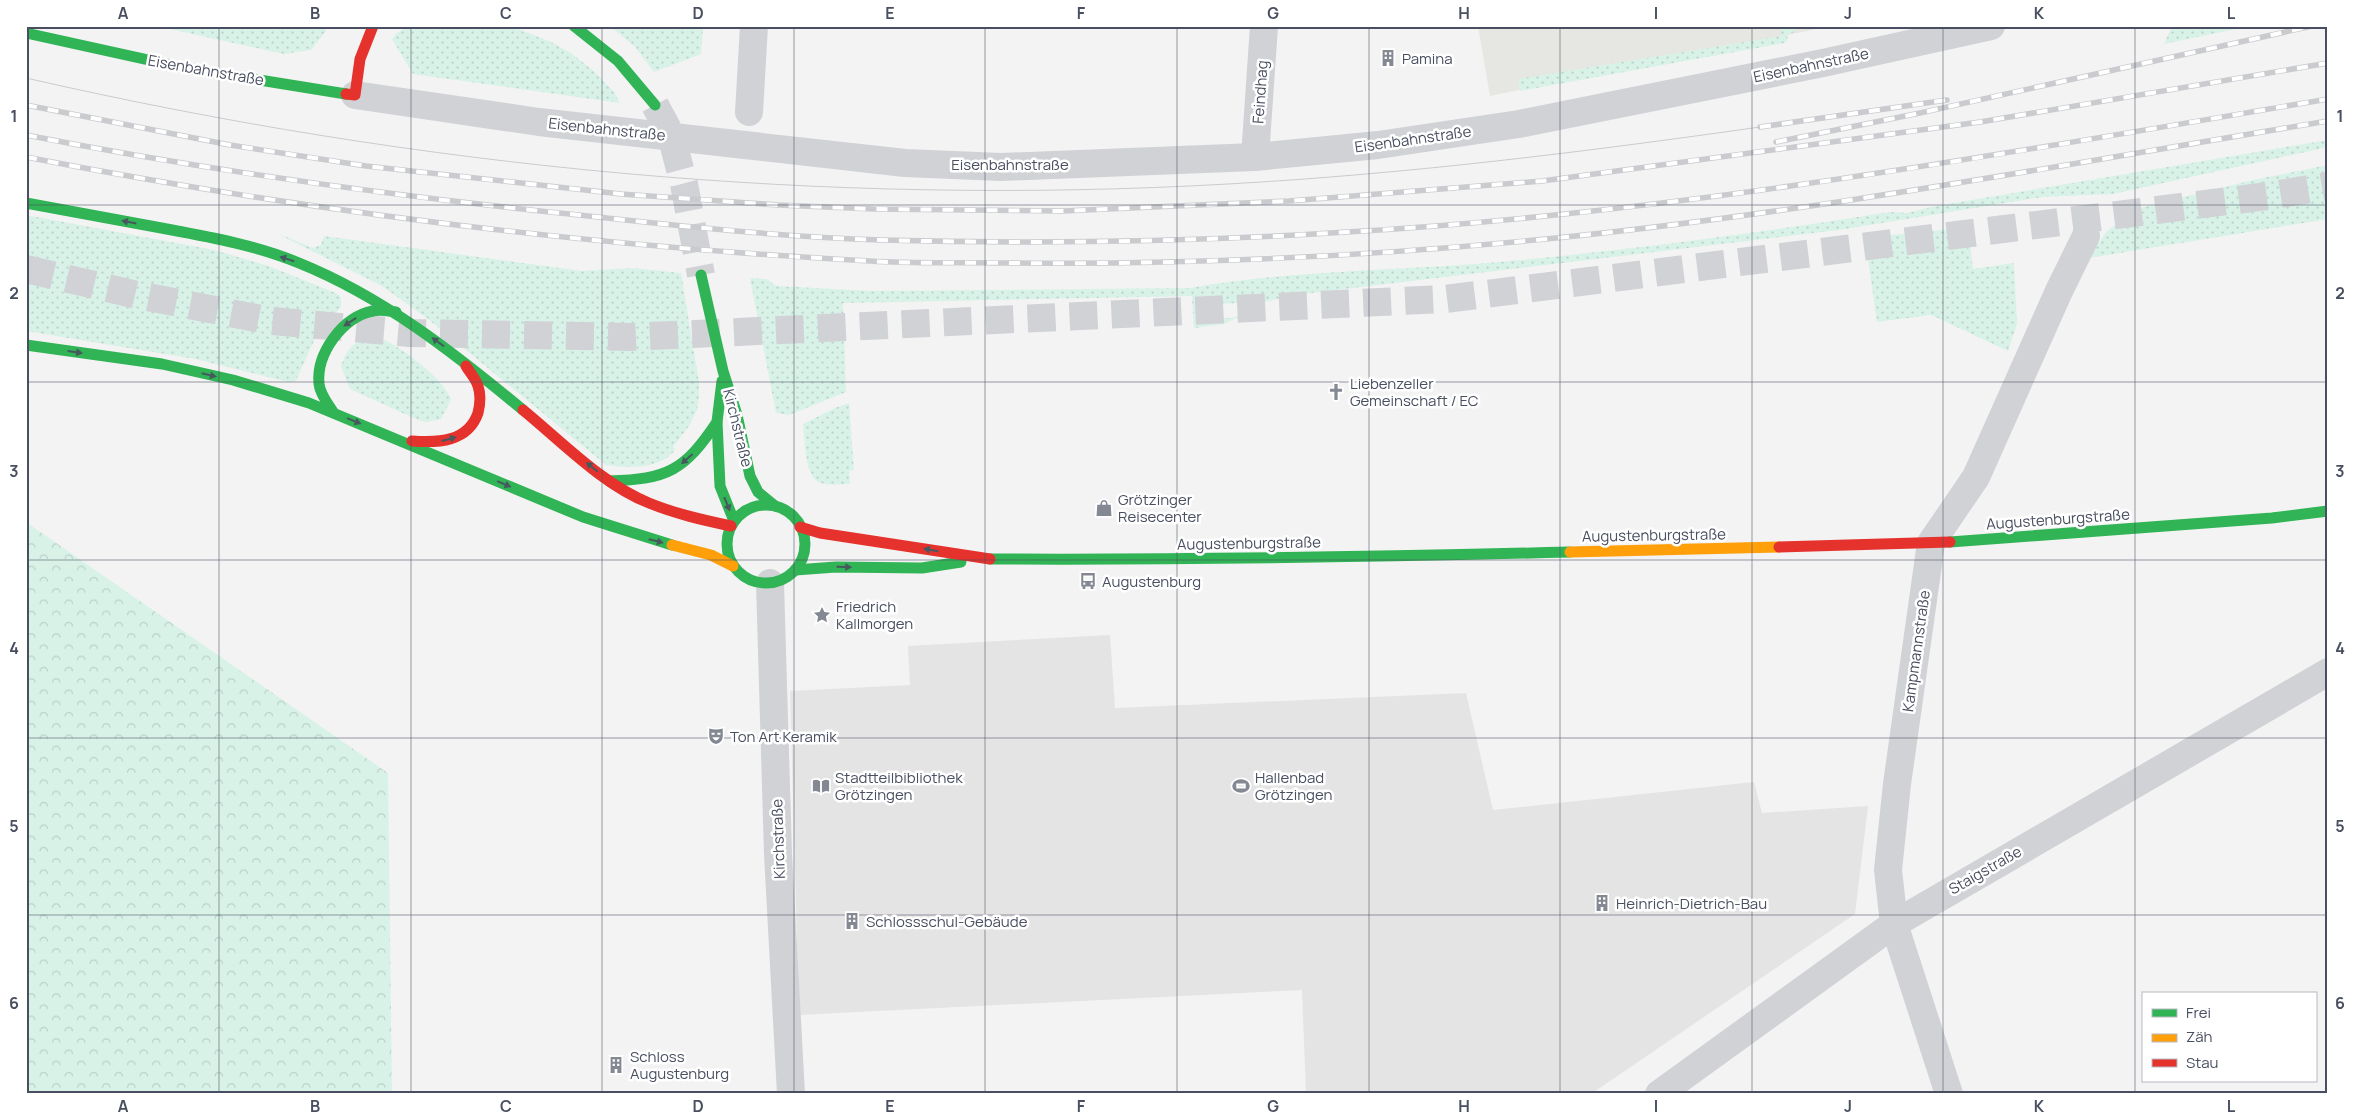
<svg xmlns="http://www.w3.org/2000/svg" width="2354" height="1120" font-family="Manrope,sans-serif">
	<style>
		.commercial { fill: #e6e7e2 }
		.education { fill: #e5e4e5 }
		.grass { fill: url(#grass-dots); fill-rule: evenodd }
		.forest { fill: url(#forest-crowns) }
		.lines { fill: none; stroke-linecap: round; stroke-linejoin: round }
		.secondary-tunnel { stroke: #d1d2d6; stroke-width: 28; stroke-dasharray: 28 14; stroke-linecap: butt }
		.highway-tunnel { stroke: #d1d2d6; stroke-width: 28; stroke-dasharray: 28 14; stroke-linecap: butt }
		.street { stroke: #d1d2d5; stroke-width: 28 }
		.fast { stroke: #30b455; stroke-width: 11 }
		.slow { stroke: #ff9f0a; stroke-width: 11 }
		.jam { stroke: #e5322d; stroke-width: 11 }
		.tram { stroke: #cacbce; stroke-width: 1 }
		.rail-casing { stroke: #cacbce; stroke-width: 5.5 }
		.rail { stroke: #fff; stroke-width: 4; stroke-dasharray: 11; stroke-linecap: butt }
		.oneway { fill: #46595f }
		.grid { fill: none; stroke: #494f60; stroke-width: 1; stroke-opacity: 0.55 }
		.labels { text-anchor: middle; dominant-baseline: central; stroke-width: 5; stroke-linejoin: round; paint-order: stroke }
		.poi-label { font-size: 15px; fill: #494f60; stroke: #fff; text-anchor: start }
		.street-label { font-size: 15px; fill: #494f60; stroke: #fff }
		.neatline { fill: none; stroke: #494f60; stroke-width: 2 }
		.grid-label { font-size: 16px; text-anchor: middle; font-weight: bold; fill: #494f60 }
	</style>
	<defs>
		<pattern id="grass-dots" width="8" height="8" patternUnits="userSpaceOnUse" patternTransform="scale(1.25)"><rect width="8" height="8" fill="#d8f2e8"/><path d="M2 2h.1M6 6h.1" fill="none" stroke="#bbd1ca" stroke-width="1.8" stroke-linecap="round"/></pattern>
		<pattern id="forest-crowns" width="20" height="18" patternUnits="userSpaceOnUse" patternTransform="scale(1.25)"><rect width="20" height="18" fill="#d8f2e8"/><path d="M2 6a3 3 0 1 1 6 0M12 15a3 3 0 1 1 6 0" fill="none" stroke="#bbd1ca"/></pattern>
	</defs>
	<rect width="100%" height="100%" fill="#f3f3f3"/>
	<!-- commercial -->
	<path class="commercial" d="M 1478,26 L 1831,26 L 1490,96 Z"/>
	<!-- education -->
	<path class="education" d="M 1110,635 L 1115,708 L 1466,693 L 1493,810 L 1754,782 L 1762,813 L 1868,806 L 1855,914 L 1591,1094 L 1306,1094 L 1302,990 L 799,1015 L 790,691 L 910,685 L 908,646 Z"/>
	<!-- grass -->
	<g class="grass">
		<path d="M 156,26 L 325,26 L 326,31 L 311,50 L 284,54 Z"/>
		<path d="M 411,26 L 511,26 L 551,42 L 571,53 L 595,72 L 614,92 L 620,103 L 413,74 L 392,39 L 398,32 Z"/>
		<path d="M 610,26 L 703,26 L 701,54 L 654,72 L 635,47 Z"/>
		<path d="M 1780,26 L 1795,26 L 1795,32 L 1788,34 L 1787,41 L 1784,43 L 1520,91 L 1518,79 L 1781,36 Z"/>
		<path d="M 2172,26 L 2250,26 L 2164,44 Z"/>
		<path d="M 2328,140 L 2328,147 L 2113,194 L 2042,197 L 1839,230 L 1294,295 L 1260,303 L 1239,317 L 1224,324 L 1194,328 L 1192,296 L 843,303 L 846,392 L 789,415 L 776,413 L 750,278 L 767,279 L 776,286 L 873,291 L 1190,288 C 1291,270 1396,271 1499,262 C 1630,250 1760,233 1890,212 L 1907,213 L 1936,206 ZM 1238,303 L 1239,317 L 1217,319 L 1216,304 Z"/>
		<path d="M 2328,165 L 2328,219 L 2089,258 L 2106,232 L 2135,209 L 2253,180 Z"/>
		<path d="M 26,215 L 214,250 L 269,266 L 338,294 L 341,298 L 341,307 L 318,332 L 298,376 L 296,381 L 289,382 L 195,359 L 26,331 Z"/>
		<path d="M 1968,227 L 1973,269 L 2014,263 L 2017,324 L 2008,351 L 1931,315 L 1877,322 L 1865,238 Z"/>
		<path d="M 274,232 L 313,248 L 321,245 L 324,236 L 582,271 L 632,268 L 681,273 L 699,382 L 699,397 L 697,410 L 689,426 L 673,447 L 675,450 C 659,470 628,468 606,465 L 428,319 L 382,286 Z"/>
		<path d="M 373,336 C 393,339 446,380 451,400 L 441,419 L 426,422 L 418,420 L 350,389 L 341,366 C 347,349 355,339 373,336 Z"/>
		<path d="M 849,403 L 854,470 L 849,471 L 850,484 C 841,484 830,486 821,483 C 804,478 805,439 803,424 L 835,408 Z"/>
	</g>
	<!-- forest -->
	<path class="forest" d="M 26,522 L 388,773 L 392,1094 L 26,1094 Z"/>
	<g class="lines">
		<!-- secondary-tunnel -->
		<path class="secondary-tunnel" d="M 655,105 L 671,135 L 684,184 L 701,275"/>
		<!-- highway-tunnel -->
		<path class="highway-tunnel" d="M 26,269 L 137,295 L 272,321 L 410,333 L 630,337 L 1445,299 L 2268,196 L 2328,186"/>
		<!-- street -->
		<g class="street">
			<path d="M 355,95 L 539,122 L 905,163 L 1001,167 L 1255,157 L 1378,145 L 1519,124 L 1823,63 L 1991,26"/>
			<path d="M 749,112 L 754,26"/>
			<path d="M 1255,157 L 1264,26"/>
			<path d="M 770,583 L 778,854 L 791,1094"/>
			<path d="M 1659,1094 L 1894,924 L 2328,672"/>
			<path d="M 1949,1094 L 1894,924 L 1888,870 L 1897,784 L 1931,543 L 1976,477 L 2059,291 L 2086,236"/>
		</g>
		<!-- fast -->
		<g class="fast">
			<path d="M 574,26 L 618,61 L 655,105"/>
			<path d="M 26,33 L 185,68 L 346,94"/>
			<path d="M 26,203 C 69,211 113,219 156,227 C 204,236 253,244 299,263 C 383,297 453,352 523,410"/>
			<path d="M 701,275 L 723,371 L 737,415 L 750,476 L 758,492 L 775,506"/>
			<path d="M 26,345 L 162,364 L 233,380 L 309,403 L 583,517 L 672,545"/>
			<path d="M 722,381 L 717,422 L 720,486 L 734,521"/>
			<path d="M 333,412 C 328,404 320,394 319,384 C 316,354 342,317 373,311 C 380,309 388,311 396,312"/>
			<path d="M 609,481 C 668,479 684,471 717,422"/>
			<circle cx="766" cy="544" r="39"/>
			<path d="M 1950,542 L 2272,518 L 2328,511"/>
			<path d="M 990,559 C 1183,560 1376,557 1570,552"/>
			<path d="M 795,570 L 836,567 L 922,568 L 961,562"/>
		</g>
		<!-- slow -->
		<g class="slow">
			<path d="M 672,545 L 711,555 L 733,566"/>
			<path d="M 1570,552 L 1779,547"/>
		</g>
		<!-- jam -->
		<g class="jam">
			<path d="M 346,94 L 355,95 L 360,59 L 373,26"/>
			<path d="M 523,410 C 561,441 603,485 649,503 C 676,514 703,520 731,526"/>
			<path d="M 412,441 C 438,443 468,442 478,413 C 480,405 481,395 478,386 C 476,379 470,373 466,366"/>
			<path d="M 800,527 L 820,533 L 990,559"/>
			<path d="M 1779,547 L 1950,542"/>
		</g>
		<!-- tram -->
		<path class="tram" d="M 26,78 C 419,168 826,207 1228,184 C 1407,174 1584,152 1760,127"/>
		<!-- rail casing -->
		<g class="rail-casing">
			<g id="rail">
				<path d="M 26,105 L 230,145 L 366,166 L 621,194 L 778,205 L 874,209 L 1063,211 L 1289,201 L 1542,181 L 1980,122 L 2328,63"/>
				<path d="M 1760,127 L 1947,100"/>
				<path d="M 26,135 C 210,171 393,196 579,215 C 680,226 781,237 881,240 C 1036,244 1192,242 1347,232 C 1677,213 2002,154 2328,99"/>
				<path d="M 1776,142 L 1920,113 L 2312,26"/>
				<path d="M 26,157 C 304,211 587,246 870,261 C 916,264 963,262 1009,263 C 1192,265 1375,256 1556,238 C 1815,212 2071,163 2328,121"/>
			</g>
		</g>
		<!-- rail -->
		<use href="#rail" class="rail"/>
	</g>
	<!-- one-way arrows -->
	<defs><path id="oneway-solid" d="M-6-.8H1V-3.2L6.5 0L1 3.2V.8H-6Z" transform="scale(1.25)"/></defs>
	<g class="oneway">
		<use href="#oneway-solid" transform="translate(129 222) rotate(-169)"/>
		<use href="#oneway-solid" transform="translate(287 259) rotate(-163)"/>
		<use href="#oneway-solid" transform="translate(350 322) rotate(147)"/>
		<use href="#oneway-solid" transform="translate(438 342) rotate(-144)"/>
		<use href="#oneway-solid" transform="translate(75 352) rotate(8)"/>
		<use href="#oneway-solid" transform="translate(209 375) rotate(13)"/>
		<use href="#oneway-solid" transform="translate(354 421) rotate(22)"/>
		<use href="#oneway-solid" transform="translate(449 439) rotate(-15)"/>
		<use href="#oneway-solid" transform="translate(687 459) rotate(139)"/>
		<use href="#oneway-solid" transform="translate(592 467) rotate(-141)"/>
		<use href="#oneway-solid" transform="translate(504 484) rotate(23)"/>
		<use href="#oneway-solid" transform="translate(727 504) rotate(68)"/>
		<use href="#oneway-solid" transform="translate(656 541) rotate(14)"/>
		<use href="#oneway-solid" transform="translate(931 550) rotate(-170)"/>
		<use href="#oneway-solid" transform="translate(844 567) rotate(2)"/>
	</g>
	<!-- grid -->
	<path class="grid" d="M 219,26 L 219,1094M 411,26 L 411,1094M 602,26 L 602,1094M 794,26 L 794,1094M 985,26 L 985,1094M 1177,26 L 1177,1094M 1369,26 L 1369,1094M 1560,26 L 1560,1094M 1752,26 L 1752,1094M 1943,26 L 1943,1094M 2135,26 L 2135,1094M 26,205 L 2328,205M 26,382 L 2328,382M 26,560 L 2328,560M 26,738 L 2328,738M 26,915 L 2328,915"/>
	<!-- icons -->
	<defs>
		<g id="building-bare" transform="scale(1.35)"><path d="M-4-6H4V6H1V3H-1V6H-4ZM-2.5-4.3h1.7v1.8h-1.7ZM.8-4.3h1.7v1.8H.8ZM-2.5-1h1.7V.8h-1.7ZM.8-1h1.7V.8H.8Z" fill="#848893" stroke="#fff" stroke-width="2.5" paint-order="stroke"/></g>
		<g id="church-bare" transform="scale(1.35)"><path d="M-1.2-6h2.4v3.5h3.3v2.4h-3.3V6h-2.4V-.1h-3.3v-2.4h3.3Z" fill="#848893" stroke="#fff" stroke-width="2.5" paint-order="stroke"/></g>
		<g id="shop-bare" transform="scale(1.35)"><path d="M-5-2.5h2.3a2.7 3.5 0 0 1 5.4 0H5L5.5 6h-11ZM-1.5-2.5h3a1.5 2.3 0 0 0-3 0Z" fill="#848893" stroke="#fff" stroke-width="2.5" paint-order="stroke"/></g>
		<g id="bus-bare" transform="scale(1.35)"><path d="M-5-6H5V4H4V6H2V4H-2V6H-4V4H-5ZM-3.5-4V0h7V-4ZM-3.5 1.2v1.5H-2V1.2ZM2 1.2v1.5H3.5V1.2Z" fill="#848893" stroke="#fff" stroke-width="2.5" paint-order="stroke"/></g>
		<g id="sight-bare" transform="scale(1.35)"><path d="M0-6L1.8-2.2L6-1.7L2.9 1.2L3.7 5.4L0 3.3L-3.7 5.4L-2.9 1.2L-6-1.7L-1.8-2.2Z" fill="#848893" stroke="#fff" stroke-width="2.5" paint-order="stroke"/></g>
		<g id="theatre-bare" transform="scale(1.35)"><path d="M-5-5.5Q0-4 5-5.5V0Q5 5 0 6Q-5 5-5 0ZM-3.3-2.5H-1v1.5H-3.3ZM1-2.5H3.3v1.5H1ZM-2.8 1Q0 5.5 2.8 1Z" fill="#848893" stroke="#fff" stroke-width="2.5" paint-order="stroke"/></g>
		<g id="library-bare" transform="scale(1.35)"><path d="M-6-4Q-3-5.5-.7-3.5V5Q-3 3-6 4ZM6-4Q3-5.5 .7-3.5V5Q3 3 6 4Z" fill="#848893" stroke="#fff" stroke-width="2.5" paint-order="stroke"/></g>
		<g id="stadium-bare" transform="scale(1.35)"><path d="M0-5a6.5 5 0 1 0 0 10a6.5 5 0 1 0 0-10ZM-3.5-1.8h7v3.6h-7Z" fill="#848893" stroke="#fff" stroke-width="2.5" paint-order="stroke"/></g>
	</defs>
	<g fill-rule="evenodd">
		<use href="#building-bare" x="1388" y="58"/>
		<use href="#church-bare" x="1336" y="392"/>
		<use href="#shop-bare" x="1104" y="508"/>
		<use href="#bus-bare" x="1088" y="581"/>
		<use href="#sight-bare" x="822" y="615"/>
		<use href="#theatre-bare" x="716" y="736"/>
		<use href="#library-bare" x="821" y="786"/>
		<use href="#stadium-bare" x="1241" y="786"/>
		<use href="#building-bare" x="1602" y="903"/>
		<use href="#building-bare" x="852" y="921"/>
		<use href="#building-bare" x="616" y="1065"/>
	</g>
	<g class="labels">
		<!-- poi labels -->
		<g class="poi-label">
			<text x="1402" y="58">Pamina</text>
			<text x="1350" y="383">Liebenzeller<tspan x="1350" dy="17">Gemeinschaft / EC</tspan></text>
			<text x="1118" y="499">Grötzinger<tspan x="1118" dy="17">Reisecenter</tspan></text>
			<text x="1102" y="581">Augustenburg</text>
			<text x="836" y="606">Friedrich<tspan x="836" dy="17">Kallmorgen</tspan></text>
			<text x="730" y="736">Ton Art Keramik</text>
			<text x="835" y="777">Stadtteilbibliothek<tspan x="835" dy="17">Grötzingen</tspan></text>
			<text x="1255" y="777">Hallenbad<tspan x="1255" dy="17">Grötzingen</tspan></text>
			<text x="1616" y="903">Heinrich-Dietrich-Bau</text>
			<text x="866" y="921">Schlossschul-Gebäude</text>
			<text x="630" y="1056">Schloss<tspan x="630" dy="17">Augustenburg</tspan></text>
		</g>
		<!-- street labels -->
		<g class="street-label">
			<text transform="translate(1811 65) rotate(-12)">Eisenbahnstraße</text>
			<text transform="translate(206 70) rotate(10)">Eisenbahnstraße</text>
			<text transform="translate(1260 92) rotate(-86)">Feindhag</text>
			<text transform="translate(607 129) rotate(6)">Eisenbahnstraße</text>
			<text transform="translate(1413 139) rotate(-8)">Eisenbahnstraße</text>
			<text x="1010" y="164">Eisenbahnstraße</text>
			<text transform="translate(738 428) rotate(76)">Kirchstraße</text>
			<text transform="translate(2058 519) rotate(-4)">Augustenburgstraße</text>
			<text transform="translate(1654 535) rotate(-1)">Augustenburgstraße</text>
			<text transform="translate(1249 543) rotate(-1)">Augustenburgstraße</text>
			<text transform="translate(1916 651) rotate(-82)">Kampmannstraße</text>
			<text transform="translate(778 839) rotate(-92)">Kirchstraße</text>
			<text transform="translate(1985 870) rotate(-30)">Staigstraße</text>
		</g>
	</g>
	<!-- border -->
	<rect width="2354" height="1120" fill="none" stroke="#ffffff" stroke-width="55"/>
	<!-- legend -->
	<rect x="2142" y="992" width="175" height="90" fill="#ffffff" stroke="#b6b9bf"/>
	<rect x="2152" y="1009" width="25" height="8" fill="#30b455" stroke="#b6b9bf"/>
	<text x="2186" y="1018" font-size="15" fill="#494f60">Frei</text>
	<rect x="2152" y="1034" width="25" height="8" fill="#ff9f0a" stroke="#b6b9bf"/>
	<text x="2186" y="1042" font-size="15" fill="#494f60">Zäh</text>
	<rect x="2152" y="1059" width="25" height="8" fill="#e5322d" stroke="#b6b9bf"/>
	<text x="2186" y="1068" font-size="15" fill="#494f60">Stau</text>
	<rect x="28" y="28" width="2298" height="1064" class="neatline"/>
	<g class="grid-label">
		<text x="123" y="19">A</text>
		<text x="315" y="19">B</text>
		<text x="506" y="19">C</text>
		<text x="698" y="19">D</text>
		<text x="890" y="19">E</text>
		<text x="1081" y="19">F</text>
		<text x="1273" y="19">G</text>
		<text x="1464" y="19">H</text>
		<text x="1656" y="19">I</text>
		<text x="1848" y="19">J</text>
		<text x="2039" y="19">K</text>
		<text x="2231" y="19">L</text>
		<text x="14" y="122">1</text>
		<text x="2340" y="122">1</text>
		<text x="14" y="299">2</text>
		<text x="2340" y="299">2</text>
		<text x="14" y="477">3</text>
		<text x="2340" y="477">3</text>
		<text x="14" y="654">4</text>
		<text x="2340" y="654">4</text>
		<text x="14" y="832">5</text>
		<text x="2340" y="832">5</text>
		<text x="14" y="1009">6</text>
		<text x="2340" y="1009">6</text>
		<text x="123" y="1112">A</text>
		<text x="315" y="1112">B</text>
		<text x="506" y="1112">C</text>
		<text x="698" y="1112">D</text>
		<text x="890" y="1112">E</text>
		<text x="1081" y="1112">F</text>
		<text x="1273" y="1112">G</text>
		<text x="1464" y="1112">H</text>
		<text x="1656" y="1112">I</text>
		<text x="1848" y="1112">J</text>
		<text x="2039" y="1112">K</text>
		<text x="2231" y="1112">L</text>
	</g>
</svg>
